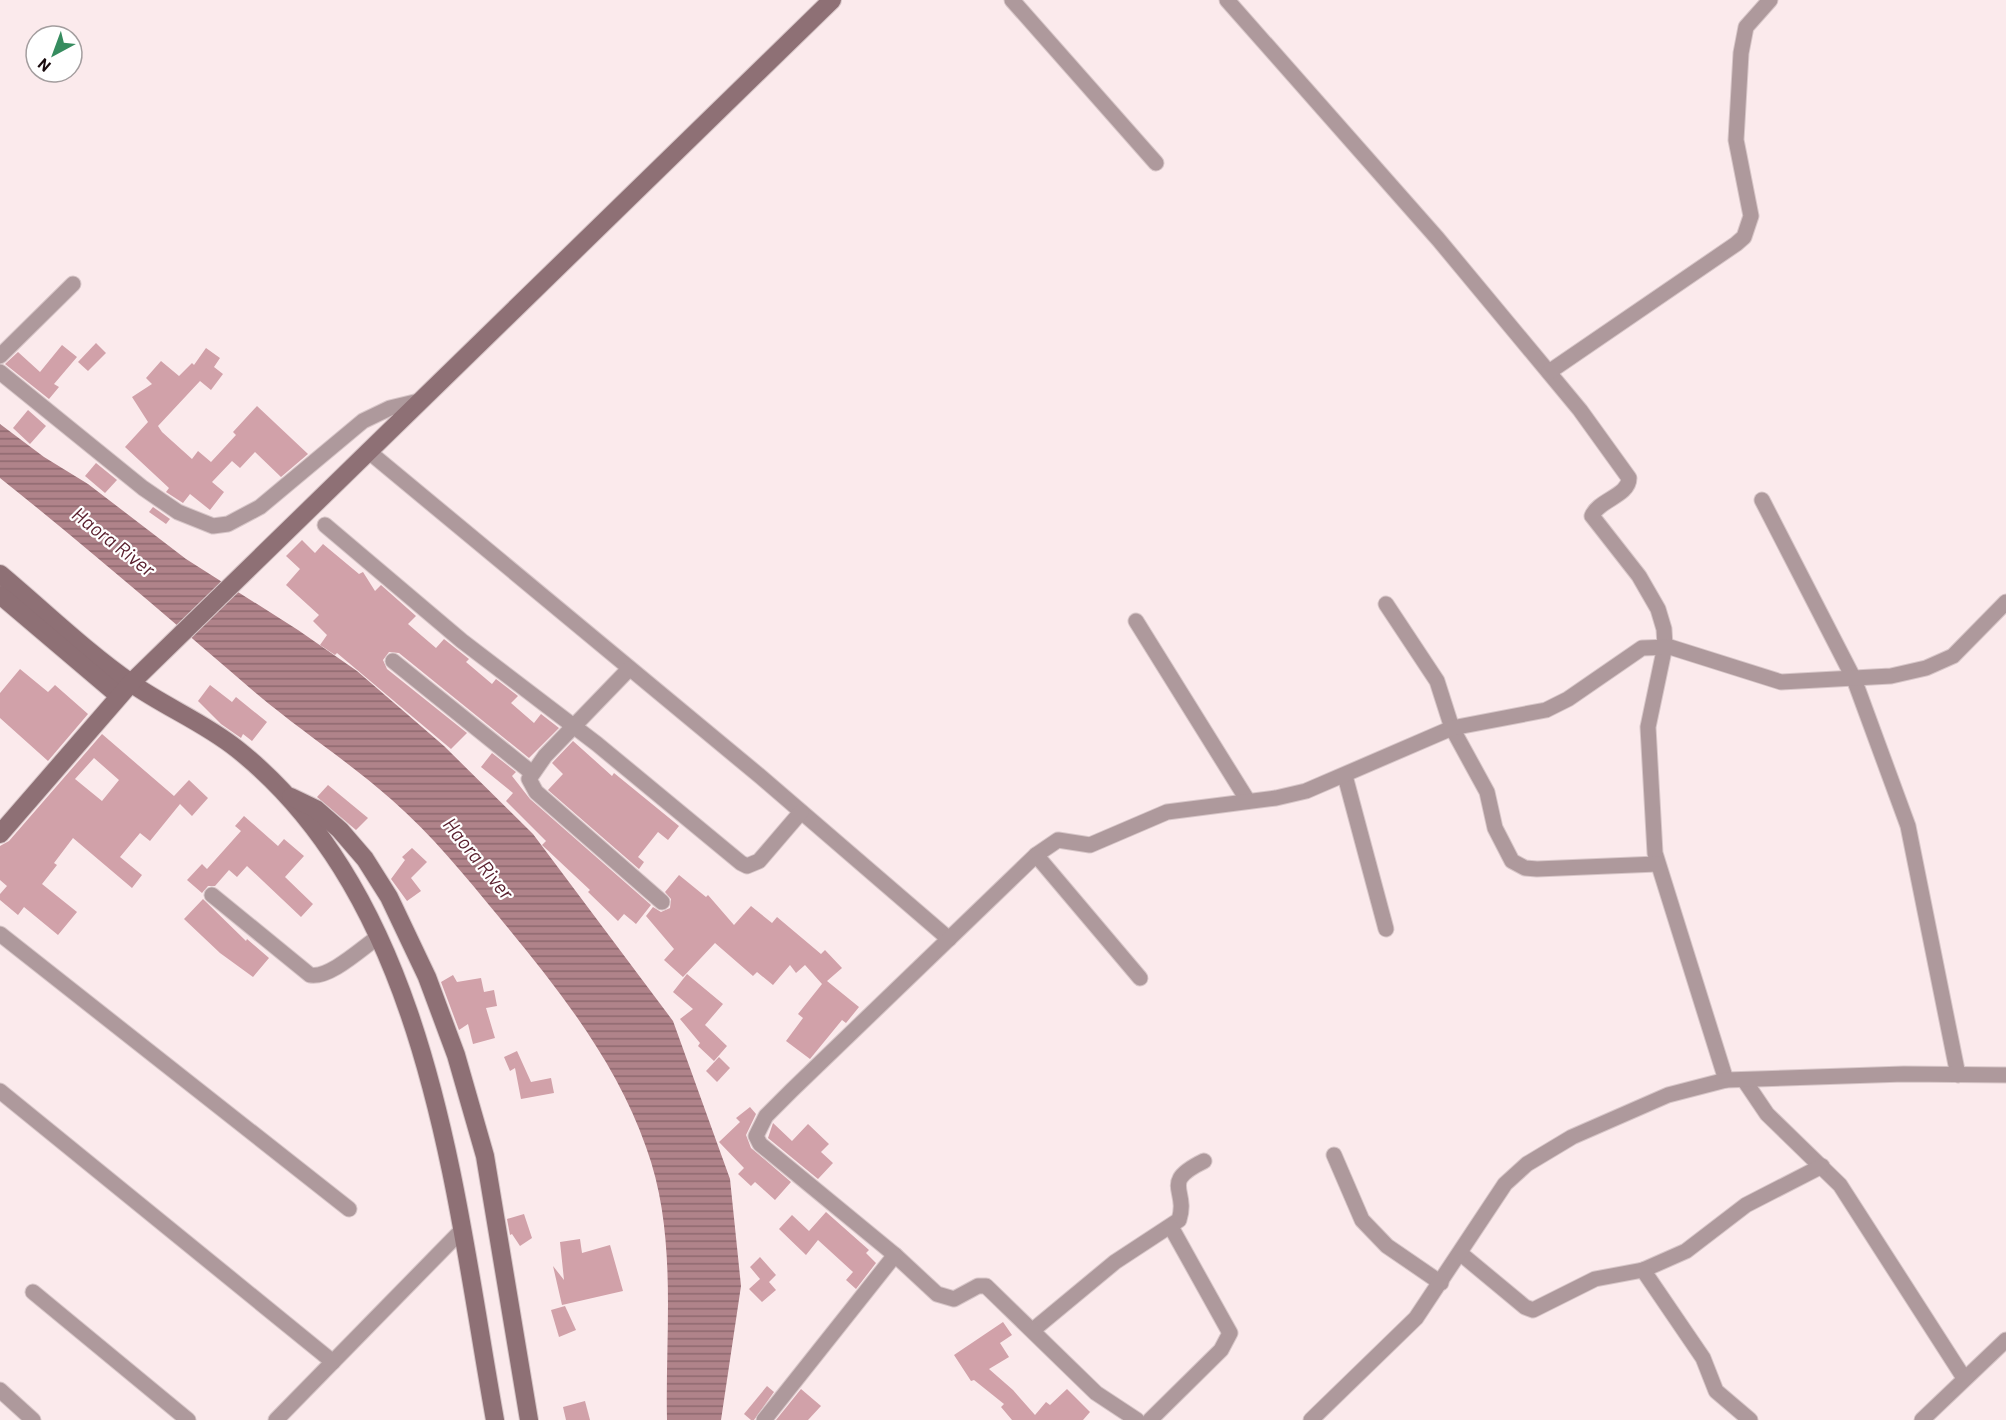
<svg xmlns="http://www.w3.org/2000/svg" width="2006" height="1420" font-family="Barlow,sans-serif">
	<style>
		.water { fill: url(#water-rules) }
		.building { fill: #d1a1a9; fill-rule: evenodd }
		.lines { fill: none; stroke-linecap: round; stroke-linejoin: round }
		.street-casing { stroke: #d7c6c8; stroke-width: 17 }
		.secondary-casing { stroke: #d7c6c8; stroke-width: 20 }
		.street { stroke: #ae999c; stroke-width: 15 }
		.secondary { stroke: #8e7075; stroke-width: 18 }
		.labels { text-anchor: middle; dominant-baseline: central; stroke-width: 4.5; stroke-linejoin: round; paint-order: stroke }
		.water-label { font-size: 20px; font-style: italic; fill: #5a202e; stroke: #fff }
	</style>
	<defs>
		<pattern id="water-rules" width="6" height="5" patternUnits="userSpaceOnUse" patternTransform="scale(1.5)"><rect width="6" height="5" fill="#b0838a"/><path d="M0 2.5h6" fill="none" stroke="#8e696f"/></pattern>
	</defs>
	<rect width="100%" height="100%" fill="#fbeaec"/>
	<!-- water -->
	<path class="water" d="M 0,424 L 44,457 L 88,484 L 186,559 L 298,630 L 357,671 L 444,746 L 533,834 L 673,1021 L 730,1179 L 741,1286 L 721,1420 L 667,1420 C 665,1330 678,1234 646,1147 C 616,1061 557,987 499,917 C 465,876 432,835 392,800 C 349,762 301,731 257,694 C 172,621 88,548 0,478 Z"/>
	<!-- building -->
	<g class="building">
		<path d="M 96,343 L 106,353 L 88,371 L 78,362 Z"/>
		<path d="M 62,345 L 77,357 L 54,384 L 59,387 L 49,399 L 5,364 L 18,352 L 40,372 Z"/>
		<path d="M 206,348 L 220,358 L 214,367 L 223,374 L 211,390 L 200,381 L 158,426 L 162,432 L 192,459 L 198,451 L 211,462 L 236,435 L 233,432 L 257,406 L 308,454 L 281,477 L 255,452 L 240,468 L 232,461 L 212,482 L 224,492 L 210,510 L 190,494 L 183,503 L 166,492 L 169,488 L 125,447 L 148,422 L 132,397 L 152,384 L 146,378 L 161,361 L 179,376 L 192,363 L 194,365 Z"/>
		<path d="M 28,410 L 46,426 L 30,444 L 13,428 Z"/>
		<path d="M 96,463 L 117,480 L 105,493 L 85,476 Z"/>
		<path d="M 153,507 L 170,519 L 166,524 L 149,512 Z"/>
		<path d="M 302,540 L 315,553 L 323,544 L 359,574 L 363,572 L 375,591 L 381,585 L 416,616 L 408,624 L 436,648 L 444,639 L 469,659 L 466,662 L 492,684 L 496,679 L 518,696 L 511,703 L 534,723 L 541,714 L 559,728 L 529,758 L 399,653 L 389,652 L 383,660 L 387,669 L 467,733 L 451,749 L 337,653 L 335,655 L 320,645 L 327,635 L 313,621 L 319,615 L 286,585 L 300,569 L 286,556 Z"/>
		<path d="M 20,669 L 48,692 L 55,685 L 88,714 L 48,761 L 0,718 L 0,693 Z"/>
		<path d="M 210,685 L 232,702 L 236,697 L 267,722 L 252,741 L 243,734 L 241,738 L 221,724 L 198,701 Z"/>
		<path d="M 102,734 L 174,796 L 189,780 L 208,798 L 192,816 L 180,804 L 150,841 L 140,833 L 120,857 L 142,875 L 132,888 L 73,838 L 54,863 L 57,865 L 42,884 L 77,912 L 58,935 L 24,907 L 18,915 L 0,900 L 0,894 L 7,886 L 0,880 L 0,846 L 9,841 ZM 94,758 L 119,780 L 102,801 L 75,779 Z"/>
		<path d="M 573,741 L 612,776 L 614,773 L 679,826 L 668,840 L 658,832 L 638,857 L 644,862 L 639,869 L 548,790 L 563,774 L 552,763 Z"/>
		<path d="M 492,753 L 516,772 L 512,776 L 530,799 L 651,905 L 636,924 L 624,914 L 618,921 L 588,892 L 590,890 L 542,845 L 546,841 L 506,801 L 513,793 L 481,767 Z"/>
		<path d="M 328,785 L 368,818 L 356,830 L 317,797 Z"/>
		<path d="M 244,816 L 278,846 L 284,839 L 304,856 L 285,877 L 313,904 L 301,917 L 247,866 L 237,877 L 229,870 L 215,886 L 208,886 L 202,893 L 187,880 L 202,864 L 207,869 L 241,831 L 235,826 Z"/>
		<path d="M 412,848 L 427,862 L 411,878 L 421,891 L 407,901 L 391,879 L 405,860 L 402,857 Z"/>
		<path d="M 679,875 L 706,897 L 708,895 L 734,925 L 751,906 L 772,923 L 777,917 L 821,954 L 825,950 L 842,968 L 827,981 L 859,1007 L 846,1023 L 842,1020 L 810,1059 L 786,1041 L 803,1018 L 798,1014 L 822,984 L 805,965 L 796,973 L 790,965 L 773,985 L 757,972 L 753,976 L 715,943 L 683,977 L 664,960 L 674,949 L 646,916 L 653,907 L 661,912 L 670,908 L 671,899 L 665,892 Z"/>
		<path d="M 203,899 L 246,941 L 247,939 L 269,958 L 253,977 L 220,953 L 184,919 Z"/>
		<path d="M 687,974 L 723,1004 L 705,1025 L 727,1046 L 714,1061 L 698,1046 L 700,1043 L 680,1019 L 693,1009 L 673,992 Z"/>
		<path d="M 453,975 L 457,982 L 481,978 L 484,992 L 494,990 L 497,1006 L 486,1008 L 495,1038 L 473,1044 L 468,1024 L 459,1030 L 441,982 Z"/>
		<path d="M 517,1051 L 531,1082 L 551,1078 L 554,1093 L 521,1099 L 515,1068 L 510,1071 L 504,1057 Z"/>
		<path d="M 719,1057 L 730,1068 L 717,1082 L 706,1071 Z"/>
		<path d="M 750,1107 L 756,1114 L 746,1135 L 751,1148 L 791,1182 L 775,1200 L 755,1182 L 751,1186 L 738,1174 L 744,1168 L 719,1142 L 740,1122 L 736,1118 Z"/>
		<path d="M 773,1123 L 792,1141 L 808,1124 L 829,1144 L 821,1152 L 833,1163 L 818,1179 L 768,1138 Z"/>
		<path d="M 826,1212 L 869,1250 L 866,1253 L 876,1263 L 856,1289 L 846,1280 L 853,1272 L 818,1240 L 806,1255 L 779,1229 L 792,1215 L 809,1231 Z"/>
		<path d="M 524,1214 L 532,1238 L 520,1246 L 512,1234 L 510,1235 L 507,1219 Z"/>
		<path d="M 580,1239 L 582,1253 L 610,1245 L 623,1291 L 562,1305 L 553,1266 L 564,1280 L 560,1242 Z"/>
		<path d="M 760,1257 L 776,1275 L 769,1282 L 776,1290 L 762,1302 L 749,1289 L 760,1279 L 750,1267 Z"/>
		<path d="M 565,1306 L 576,1330 L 559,1337 L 551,1310 Z"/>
		<path d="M 1003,1322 L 1012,1335 L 1000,1343 L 1009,1357 L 989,1369 L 1013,1390 L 1035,1415 L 1046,1402 L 1050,1405 L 1067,1389 L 1090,1412 L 1083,1420 L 1012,1420 L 1001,1407 L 1004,1404 L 974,1380 L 971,1381 L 954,1355 Z"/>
		<path d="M 767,1386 L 774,1392 L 754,1420 L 751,1420 L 744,1414 Z"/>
		<path d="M 801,1389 L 821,1406 L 808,1420 L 776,1420 Z"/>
		<path d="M 585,1401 L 590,1420 L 566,1420 L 563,1407 Z"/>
	</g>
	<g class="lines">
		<!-- street casing -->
		<g class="street-casing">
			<g id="street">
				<path d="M 1012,0 L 1156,163"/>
				<path d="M 1227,0 L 1438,239 L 1580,410 L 1629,478 C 1629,496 1598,500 1592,516 L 1639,576 L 1658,609 L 1664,629 L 1665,646 L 1648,727 L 1655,853 L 1726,1080"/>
				<path d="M 0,356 L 73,284"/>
				<path d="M 0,372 L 143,488 L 178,512 L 213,526 L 228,524 L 260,507 L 363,421 L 390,408 L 419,401"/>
				<path d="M 1549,372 L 1736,244 L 1744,237 L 1751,216 L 1736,140 L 1741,53 L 1746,27 L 1770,0"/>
				<path d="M 368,451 L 761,777 L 949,939"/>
				<path d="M 1762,500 L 1854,679 L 1908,826 L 1958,1075"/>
				<path d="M 325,525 L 462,641 L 597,744 L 741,863 L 747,866 L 759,861 L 801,812"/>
				<path d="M 1386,604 L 1437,681 L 1452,728 L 1487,792 L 1495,828 L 1512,861 L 1525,868 L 1537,869 L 1657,864"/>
				<path d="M 1136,621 L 1248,801"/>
				<path d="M 393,661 L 532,773"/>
				<path d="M 629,669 L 545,756 L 529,779 L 536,792 L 662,902"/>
				<path d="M 1345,776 L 1386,929"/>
				<path d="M 1036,855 L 1140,978"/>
				<path d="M 212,895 L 310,975 C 329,979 362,948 378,937"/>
				<path d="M 0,934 L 349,1209"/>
				<path d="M 1744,1080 L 1767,1114 L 1840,1185 L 1964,1378"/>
				<path d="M 0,1091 L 333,1362"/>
				<path d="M 1334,1155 L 1362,1220 L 1387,1246 L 1441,1283"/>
				<path d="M 1460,1253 L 1525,1307 L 1533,1310 L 1595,1279 L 1643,1270 L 1686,1251 L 1746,1205 L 1822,1166"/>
				<path d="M 1643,1270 L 1703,1358 L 1716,1391 L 1750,1420"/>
				<path d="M 33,1292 L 188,1420"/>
				<path d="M 1033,1330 L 1115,1262 L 1179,1220 C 1189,1189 1159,1183 1204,1161"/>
				<path d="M 0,1390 L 33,1420"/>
				<path d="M 276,1420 L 461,1231"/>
				<path d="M 764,1420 L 895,1255"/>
				<path d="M 1137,1420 L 1096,1393 L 986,1286 L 978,1286 L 954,1299 L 937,1294 L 895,1255 L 760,1144 L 756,1136 L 766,1116 L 792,1090 L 1036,855 L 1058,840 L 1090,845 L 1167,812 L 1276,798 L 1306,791 L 1452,728 L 1546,710 L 1568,699 L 1642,648 L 1670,647 L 1781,682 L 1891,676 L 1926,668 L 1953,656 L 2006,602"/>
				<path d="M 1150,1420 L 1221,1350 L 1230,1333 L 1171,1227"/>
				<path d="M 1311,1420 L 1416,1318 L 1505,1184 L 1527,1164 L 1572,1137 L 1668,1095 L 1726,1080 L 1904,1074 L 2006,1075"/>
				<path d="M 1922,1420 L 2006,1340"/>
			</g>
		</g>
		<!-- secondary casing -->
		<g class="secondary-casing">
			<g id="secondary">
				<path d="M 0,574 C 43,610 85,651 131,683 C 165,707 205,723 237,749 C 430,903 454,1193 495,1420"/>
				<path d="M 0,595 L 119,696"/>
				<path d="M 291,797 L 316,809 L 340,830 L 365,859 L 389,897 L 427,977 L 456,1055 L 485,1156 L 529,1420"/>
				<path d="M 0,834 L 131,683 L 832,0"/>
			</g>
		</g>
		<!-- street -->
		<use href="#street" class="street"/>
		<!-- secondary -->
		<use href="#secondary" class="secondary"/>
	</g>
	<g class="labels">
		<!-- water labels -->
		<g class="water-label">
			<text transform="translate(114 541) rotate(38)">Haora River</text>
			<text transform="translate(479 858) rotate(51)">Haora River</text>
		</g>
	</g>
	<!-- north arrow -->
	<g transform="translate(54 54) rotate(221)"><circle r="28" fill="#ffffff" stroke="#a39d9e" stroke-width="1.5"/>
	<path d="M0-4.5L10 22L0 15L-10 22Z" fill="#368c5f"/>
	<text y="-9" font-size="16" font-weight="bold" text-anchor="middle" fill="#180a0d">N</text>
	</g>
</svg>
